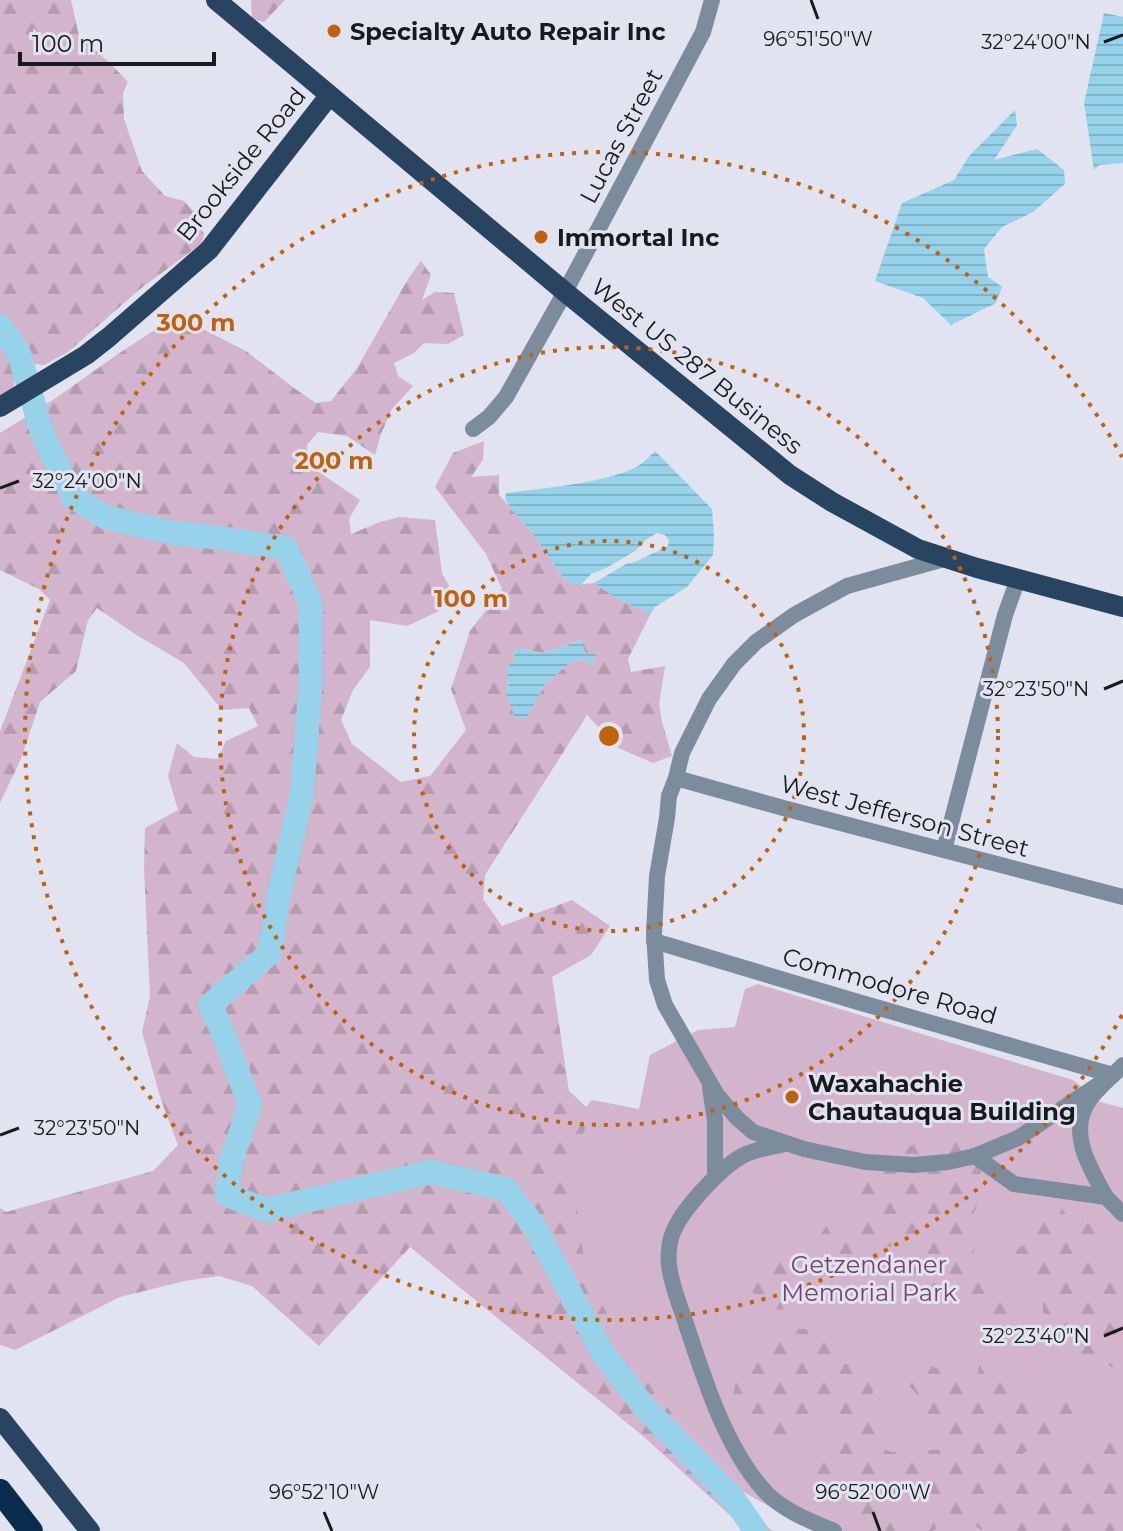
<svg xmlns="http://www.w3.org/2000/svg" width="1123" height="1531" font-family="Montserrat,sans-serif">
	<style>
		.green { fill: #d2b5cc }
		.forest { fill: url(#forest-firs); fill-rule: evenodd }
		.water { fill: url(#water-rules) }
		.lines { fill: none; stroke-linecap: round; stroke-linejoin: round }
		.river { stroke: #96d2e9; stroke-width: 24 }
		.minor { stroke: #7c8c9d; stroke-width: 16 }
		.major { stroke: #294460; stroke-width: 20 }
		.highway { stroke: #0a2b4b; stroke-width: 24 }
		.ticks { fill: none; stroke: #191a1f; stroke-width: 3 }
		.ring { fill: none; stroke: #be630c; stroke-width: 4; stroke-dasharray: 4 8 }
		.poi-dot { fill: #be630c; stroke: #e1e3f0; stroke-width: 3 }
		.labels { text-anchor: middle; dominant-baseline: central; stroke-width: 6; stroke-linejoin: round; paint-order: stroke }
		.poi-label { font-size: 24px; font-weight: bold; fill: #191a1f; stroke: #e1e3f0; text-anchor: start }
		.street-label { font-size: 24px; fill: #191a1f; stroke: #e1e3f0 }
		.park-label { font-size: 24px; fill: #77406e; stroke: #e1e3f0 }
		.ticks-label { font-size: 20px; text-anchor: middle; fill: #191a1f; stroke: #e1e3f0; stroke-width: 6; stroke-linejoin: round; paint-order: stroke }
		.centre { fill: #be630c; stroke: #e1e3f0; stroke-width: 4 }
		.ring-label { font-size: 24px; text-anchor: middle; font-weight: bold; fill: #be630c; stroke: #e1e3f0; stroke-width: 6; stroke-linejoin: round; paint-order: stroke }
	</style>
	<defs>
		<pattern id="forest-firs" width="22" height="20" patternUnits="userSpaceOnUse" patternTransform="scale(2)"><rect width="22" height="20" fill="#d2b5cc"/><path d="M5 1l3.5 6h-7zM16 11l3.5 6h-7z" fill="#b49baf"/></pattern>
		<pattern id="water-rules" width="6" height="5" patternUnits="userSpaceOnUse" patternTransform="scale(2)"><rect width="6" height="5" fill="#96d2e9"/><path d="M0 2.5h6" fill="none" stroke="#81b4c7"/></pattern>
	</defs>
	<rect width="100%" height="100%" fill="#e1e3f0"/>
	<!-- green -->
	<path class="green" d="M 758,984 L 1073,1080 L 1101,1102 L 1123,1108 L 1123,1531 L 813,1531 L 642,1435 L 428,1261 L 443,1238 L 543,1158 L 592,1100 L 639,1109 L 650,1055 L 698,1030 L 735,1027 L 745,989 Z"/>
	<!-- forest -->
	<g class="forest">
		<path d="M 0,0 L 71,0 L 79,36 L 111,64 L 128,82 L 123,93 L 124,119 L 142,171 L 165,196 L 184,201 L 196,214 L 204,235 L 201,244 L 140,289 L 68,352 L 44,365 L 20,362 L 12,391 L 0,398 Z"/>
		<path d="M 251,0 L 285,0 L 264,22 L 252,19 Z"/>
		<path d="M 421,261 L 431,275 L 422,300 L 435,292 L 454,293 L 464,335 L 448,344 L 424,343 L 414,353 L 394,363 L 398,376 L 413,386 L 392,409 L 381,434 L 375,455 L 347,436 L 318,432 L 307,445 L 307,464 L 360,500 L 349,519 L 351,534 L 380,522 L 399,517 L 435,520 L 442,573 L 449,586 L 439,611 L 407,626 L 370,620 L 370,667 L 353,690 L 341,720 L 352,744 L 401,782 L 430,776 L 466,730 L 451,689 L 470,631 L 502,589 L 486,554 L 435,487 L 453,453 L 484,441 L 483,460 L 471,477 L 499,475 L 499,495 L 531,531 L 565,580 L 575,585 L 594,583 L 621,601 L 651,613 L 628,659 L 631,672 L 665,666 L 659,704 L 662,722 L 672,756 L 653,763 L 607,743 L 603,732 L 587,715 L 485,875 L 483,899 L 502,926 L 572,900 L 610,926 L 591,955 L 552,977 L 569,1091 L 592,1112 L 572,1161 L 580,1234 L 588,1280 L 608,1315 L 626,1354 L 657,1390 L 718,1487 L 773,1531 L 747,1531 L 642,1435 L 410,1247 L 319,1346 L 252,1286 L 219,1276 L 185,1281 L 120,1297 L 15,1350 L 0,1345 L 0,1208 L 6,1212 L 153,1171 L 178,1145 L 161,1100 L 142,1032 L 150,996 L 144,869 L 145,828 L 178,810 L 168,776 L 177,743 L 194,757 L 218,759 L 226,741 L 258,726 L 249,708 L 222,710 L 184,663 L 135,634 L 97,608 L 88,620 L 76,671 L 40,702 L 21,759 L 0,803 L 0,731 L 50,600 L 39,589 L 0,570 L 0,433 L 53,400 L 118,354 L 156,329 L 189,322 L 246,351 L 294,388 L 316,403 L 331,401 L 357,368 L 408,279 ZM 581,640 L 585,660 L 572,661 L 545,684 L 535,702 L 506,692 L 515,658 L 514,650 L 522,649 L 544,653 Z"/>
		<path d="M 964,1132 C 981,1155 987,1180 976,1208 C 974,1214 969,1219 966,1225 L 979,1239 L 971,1258 L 965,1267 L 981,1272 L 981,1282 C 995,1292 1007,1295 1023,1297 L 1032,1313 L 1015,1322 L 1018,1331 L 1005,1348 L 989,1338 L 990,1312 L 977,1300 L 943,1302 L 915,1291 L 904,1268 L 924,1264 L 926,1253 L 911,1243 C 862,1250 845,1261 820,1303 L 779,1310 L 741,1285 L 744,1277 L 763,1265 L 777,1262 L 796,1264 L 815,1254 L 818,1239 L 834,1214 L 858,1217 L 854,1205 L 865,1188 L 867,1170 L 883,1152 L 900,1150 L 915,1144 Z"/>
		<path d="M 1059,1203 L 1067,1216 L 1080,1215 C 1084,1219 1091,1224 1094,1229 C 1104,1243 1096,1274 1123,1273 L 1123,1375 L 1094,1355 L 1083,1358 L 1057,1352 L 1043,1312 L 1043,1292 L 1019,1278 L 1013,1251 L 1035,1239 L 1028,1235 L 1033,1209 Z"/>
		<path d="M 770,1329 L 817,1329 L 853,1337 L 839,1363 L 867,1367 L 873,1383 L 872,1417 L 876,1447 L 893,1452 L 946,1449 L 968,1455 L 920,1407 L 915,1392 L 901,1378 L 915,1368 L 932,1366 L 948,1374 L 977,1378 L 980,1361 L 1015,1357 L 1017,1400 L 1048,1394 L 1078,1397 L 1087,1414 L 1069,1443 L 1035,1446 L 1021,1455 L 1035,1464 L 1051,1457 L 1072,1482 L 1088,1435 L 1113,1430 L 1123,1458 L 1123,1531 L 984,1531 L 923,1499 L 901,1506 L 905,1522 L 917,1521 L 926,1511 L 934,1517 L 936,1529 L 932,1531 L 857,1531 L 842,1517 L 816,1497 L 818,1467 L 841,1409 L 808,1421 L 793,1439 L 766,1437 L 746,1427 L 733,1396 L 739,1366 L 750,1349 Z"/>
	</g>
	<!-- water -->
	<g class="water">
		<path d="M 1104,13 L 1123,17 L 1123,163 L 1099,165 L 1094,170 L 1084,103 Z"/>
		<path d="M 1015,110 L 1017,125 L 994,160 L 1037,149 L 1064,170 L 1065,184 L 1033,212 L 1002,227 L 984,249 L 988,277 L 1002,287 L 996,303 L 951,325 L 923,298 L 875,281 L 902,203 L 954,180 L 969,156 Z"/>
		<path d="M 655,451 L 712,509 L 714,534 L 713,555 L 687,587 L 655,607 L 651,613 L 621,601 L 594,583 L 626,564 L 635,562 L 668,546 L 669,541 L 665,535 L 657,533 L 647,539 L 635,551 L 606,568 L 591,574 L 582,584 L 575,585 L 565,580 L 531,531 L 511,509 L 505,499 L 506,493 C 539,489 616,482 641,464 C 646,460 651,455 655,451 Z"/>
		<path d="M 582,640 L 585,652 L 597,655 L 592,665 L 585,660 L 572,661 L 545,684 L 526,719 L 515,718 L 506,692 L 509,683 L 506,670 L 515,658 L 514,649 L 522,649 L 544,653 Z"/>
	</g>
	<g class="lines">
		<!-- river -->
		<path class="river" d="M 0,326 L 19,353 L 42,433 L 73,497 L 105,517 L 173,533 L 221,538 L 286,548 L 311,604 L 311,680 L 302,793 L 279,894 L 270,953 L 210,1005 L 223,1033 L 250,1105 L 231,1161 L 227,1195 L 266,1210 L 431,1172 L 506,1189 L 534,1226 L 604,1355 L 647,1410 L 733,1498 L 756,1531"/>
		<!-- minor -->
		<g class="minor">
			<path d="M 473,429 L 489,417 L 506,397 L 565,292 L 703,32 L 712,0"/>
			<path d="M 944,559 L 847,586 L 794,615 L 756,642 L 734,664 L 709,699 L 682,753 L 676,778 L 669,796 L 667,818 L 657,876 L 654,933 L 657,980 L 665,1005 L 717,1095 L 737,1118 L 753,1132 L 804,1149 L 865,1162 L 914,1165 L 948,1162 L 975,1156 L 1018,1138 L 1113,1075"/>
			<path d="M 676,778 L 787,809 L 1123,897"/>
			<path d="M 944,850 L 1005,615 L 1018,579"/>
			<path d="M 654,941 L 858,1002 L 1113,1075"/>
			<path d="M 710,1088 L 715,1120 L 715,1177"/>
			<path d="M 785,1144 C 772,1147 756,1149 744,1155 C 721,1167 680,1211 672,1235 C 669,1243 668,1257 669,1265 C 671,1285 680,1305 686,1324 C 704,1378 724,1444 762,1488 C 779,1509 810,1521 834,1531"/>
			<path d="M 975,1156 L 1014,1184 L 1106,1197 L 1123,1214"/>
			<path d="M 1106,1197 C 1090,1168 1068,1134 1088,1102 C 1097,1088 1112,1077 1123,1065"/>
		</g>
		<!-- major -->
		<g class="major">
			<path d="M 216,0 L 565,292 L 790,475 L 832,502 L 918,549 L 977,568 L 1123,607"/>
			<path d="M 0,407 L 86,355 L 109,337 L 209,250 L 329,96"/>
			<path d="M 0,1418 L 90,1531"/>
		</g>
		<!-- highway -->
		<path class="highway" d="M 0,1491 L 31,1531"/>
	</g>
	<!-- ticks -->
	<path class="ticks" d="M 811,0 L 818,19M 1104,42 L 1123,35M 0,488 L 19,481M 1104,689 L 1123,681M 0,1135 L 19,1128M 1104,1336 L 1123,1328M 324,1512 L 332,1531M 873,1512 L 880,1531"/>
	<!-- distance rings -->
	<g class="ring">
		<circle cx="609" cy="736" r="195"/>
		<circle cx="609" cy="736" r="389"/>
		<path d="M1122 1015A584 584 0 1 1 1122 457"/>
	</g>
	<!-- markers -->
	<g class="poi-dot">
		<circle cx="334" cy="31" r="8"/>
		<circle cx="541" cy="237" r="8"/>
		<circle cx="792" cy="1097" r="8"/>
	</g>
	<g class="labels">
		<!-- poi labels -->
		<g class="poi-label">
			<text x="350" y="31">Specialty Auto Repair Inc</text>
			<text x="557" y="237">Immortal Inc</text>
			<text x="808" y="1083">Waxahachie<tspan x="808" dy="28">Chautauqua Building</tspan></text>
		</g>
		<!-- street labels -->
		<g class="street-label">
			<text transform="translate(621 136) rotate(-62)">Lucas Street</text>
			<text transform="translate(241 164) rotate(-51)">Brookside Road</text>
			<text transform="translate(697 366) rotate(39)">West US 287 Business</text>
			<text transform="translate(905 816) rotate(15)">West Jefferson Street</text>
			<text transform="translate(890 986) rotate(16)">Commodore Road</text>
		</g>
		<!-- park labels -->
		<g class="park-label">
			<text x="869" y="1264">Getzendaner<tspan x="869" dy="28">Memorial Park</tspan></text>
		</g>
	</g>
	<g class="ticks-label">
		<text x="818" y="46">96°51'50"W</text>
		<text x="1036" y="49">32°24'00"N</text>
		<text x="87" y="488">32°24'00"N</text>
		<text x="1036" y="696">32°23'50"N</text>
		<text x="87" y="1135">32°23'50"N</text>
		<text x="1036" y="1343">32°23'40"N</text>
		<text x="324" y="1499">96°52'10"W</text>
		<text x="873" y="1499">96°52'00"W</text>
	</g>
	<circle cx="609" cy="736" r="12" class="centre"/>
	<g class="ring-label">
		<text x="196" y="331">300 m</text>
		<text x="334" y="469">200 m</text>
		<text x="471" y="607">100 m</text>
	</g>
	<!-- scale -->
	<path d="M20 52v12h194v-12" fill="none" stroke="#191a1f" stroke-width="4"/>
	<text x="32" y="52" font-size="24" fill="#191a1f" stroke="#e1e3f0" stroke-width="6" paint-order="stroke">100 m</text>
</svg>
